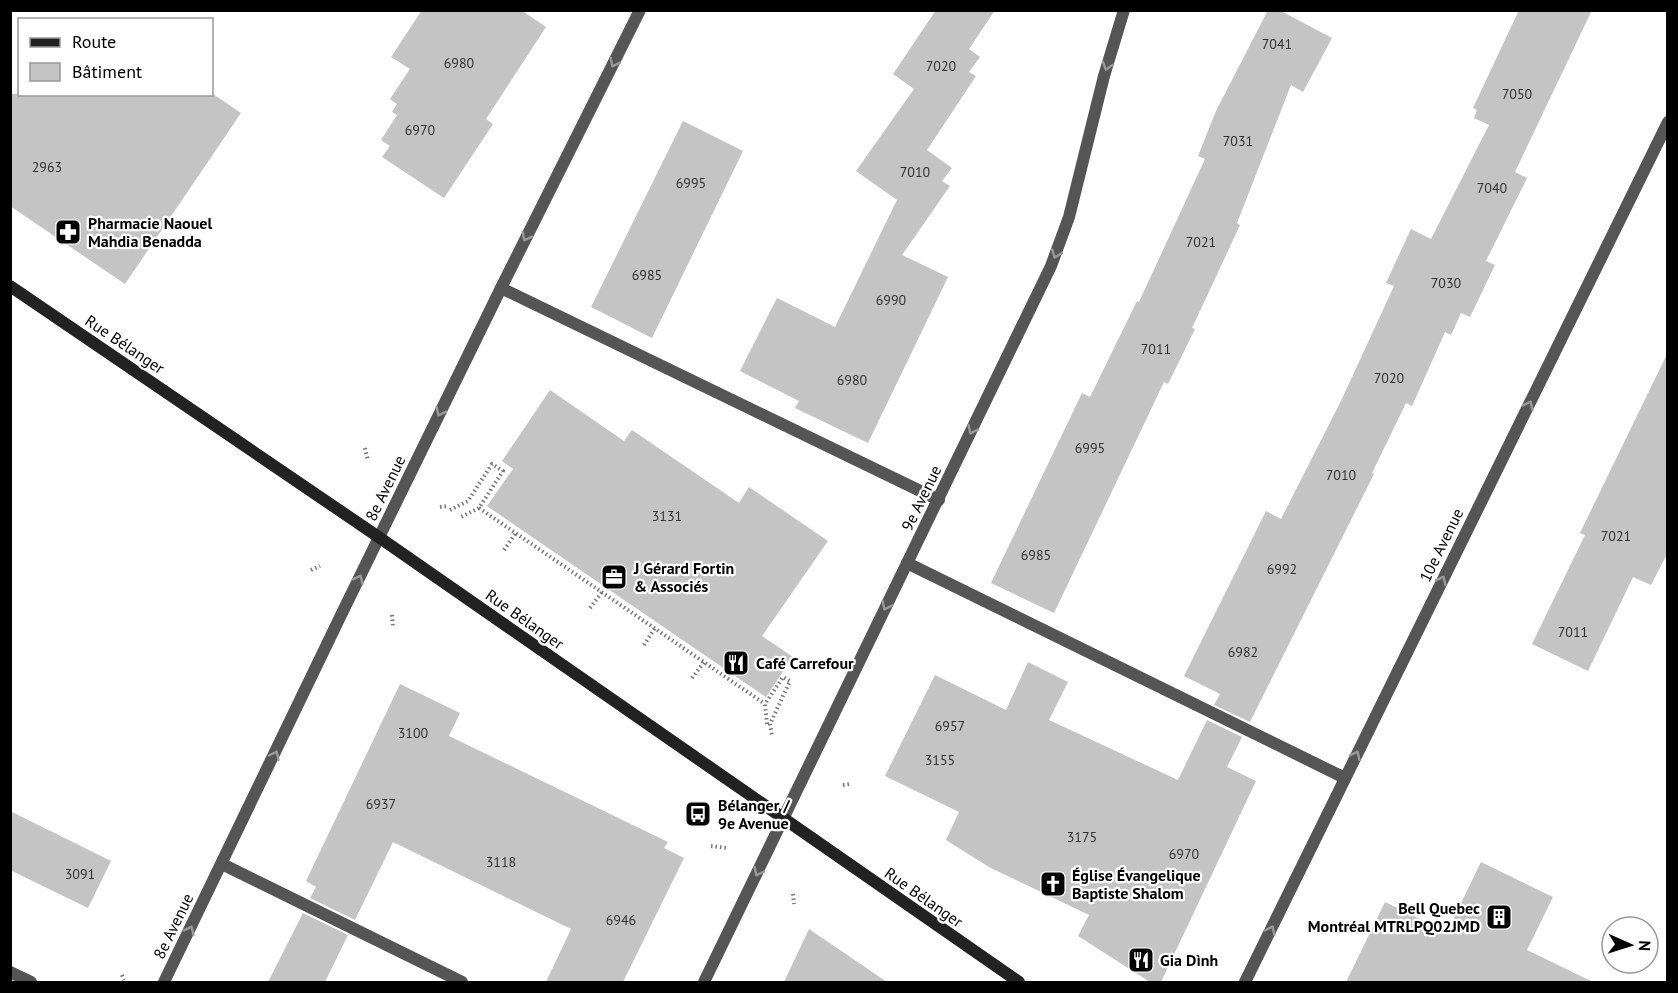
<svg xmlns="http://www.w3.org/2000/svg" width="1678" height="993" font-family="'PT Sans',sans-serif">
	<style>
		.building { fill: #c4c4c4 }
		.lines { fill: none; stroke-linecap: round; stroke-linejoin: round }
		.path { stroke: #777; stroke-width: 4; stroke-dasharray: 1.5 3; stroke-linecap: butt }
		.lane { stroke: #555; stroke-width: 12 }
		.street { stroke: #555; stroke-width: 12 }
		.secondary { stroke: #222; stroke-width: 12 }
		.oneway { stroke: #999 }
		.labels { text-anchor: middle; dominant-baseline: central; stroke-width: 4.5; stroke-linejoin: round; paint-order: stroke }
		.number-label { font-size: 14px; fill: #313131 }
		.poi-label { font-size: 16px; font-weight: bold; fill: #000; stroke: #fff; text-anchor: start }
		.street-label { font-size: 16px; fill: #000; stroke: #fff }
	</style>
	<rect width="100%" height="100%" fill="#fff"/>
	<!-- building -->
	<g class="building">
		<path d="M 422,10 L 521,10 L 546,27 L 486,119 L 493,124 L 444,198 L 382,157 L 390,146 L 381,140 L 397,115 L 392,112 L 397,104 L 390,99 L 410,69 L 391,57 Z"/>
		<path d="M 936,10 L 995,10 L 969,49 L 980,57 L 969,72 L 976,76 L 927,150 L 952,168 L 942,181 L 950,186 L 902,255 L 948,277 L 868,443 L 795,408 L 799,401 L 740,371 L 777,298 L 835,327 L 897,200 L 856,171 L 914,89 L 893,74 Z"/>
		<path d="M 1268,10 L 1279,10 L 1332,38 L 1303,92 L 1291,85 L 1237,223 L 1240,225 L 1192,328 L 1195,329 L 1168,384 L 1164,382 L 1054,613 L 991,583 L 1082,393 L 1090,397 L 1137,301 L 1139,302 L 1205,159 L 1198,156 L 1216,111 Z"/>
		<path d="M 1519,10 L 1592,10 L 1515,172 L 1527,178 L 1486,261 L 1495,265 L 1470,317 L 1461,313 L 1451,335 L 1445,332 L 1412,406 L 1406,403 L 1372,473 L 1374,474 L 1250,722 L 1214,705 L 1220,694 L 1184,676 L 1266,511 L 1281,519 L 1341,401 L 1394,286 L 1386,283 L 1411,229 L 1431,239 L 1489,125 L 1474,118 L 1477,110 L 1473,108 Z"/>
		<path d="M 10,94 L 213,94 L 241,113 L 125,284 L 10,206 Z"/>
		<path d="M 683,121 L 743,151 L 652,338 L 591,307 Z"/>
		<path d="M 1668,352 L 1668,552 L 1651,585 L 1633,577 L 1588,671 L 1532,644 L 1585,535 L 1580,533 Z"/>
		<path d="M 550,390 L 624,441 L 632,430 L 739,503 L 749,487 L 828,541 L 762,636 L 793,657 L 766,697 L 487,506 L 513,469 L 502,461 Z"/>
		<path d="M 1028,662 L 1068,682 L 1049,720 L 1178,780 L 1207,720 L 1242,737 L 1227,767 L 1256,781 L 1161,982 L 1150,982 L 1078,936 L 1089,915 L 989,867 L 946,840 L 959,812 L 885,776 L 935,675 L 1006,710 Z"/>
		<path d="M 400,684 L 460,713 L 449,736 L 668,842 L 664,848 L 684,858 L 623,982 L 546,982 L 571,929 L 393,842 L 355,920 L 310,898 L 316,887 L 306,881 Z"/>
		<path d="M 10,811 L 111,861 L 88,908 L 10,870 Z"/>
		<path d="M 1481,862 L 1553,897 L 1527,950 L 1593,982 L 1346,982 L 1385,902 L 1447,932 Z"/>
		<path d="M 303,913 L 348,935 L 325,982 L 268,982 Z"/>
		<path d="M 809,929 L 887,982 L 784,982 Z"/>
	</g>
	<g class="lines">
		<!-- path -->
		<g class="path">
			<path d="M 365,448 L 368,461"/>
			<path d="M 440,507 L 448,506"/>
			<path d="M 479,508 L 765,704"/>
			<path d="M 450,510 L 468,501 L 492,464 L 503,471 L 479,508 L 459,518"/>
			<path d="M 504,550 L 516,533"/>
			<path d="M 311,570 L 320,566"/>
			<path d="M 590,608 L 602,592"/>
			<path d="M 392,615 L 393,628"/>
			<path d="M 644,645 L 655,628"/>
			<path d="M 692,678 L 704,662"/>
			<path d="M 767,724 L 765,704 L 783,677 L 790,681 L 770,724 L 772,736"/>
			<path d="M 843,785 L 850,784"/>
			<path d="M 711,846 L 727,848"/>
			<path d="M 793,894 L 794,904"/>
			<path d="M 122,975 L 124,980"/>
		</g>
		<!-- lane -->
		<g class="lane">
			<path d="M 501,288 L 939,500"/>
			<path d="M 907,563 L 1345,778"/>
			<path d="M 222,864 L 462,982"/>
		</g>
		<!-- street -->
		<g class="street">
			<path d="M 10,972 L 31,982"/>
			<path d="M 164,982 L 343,611 L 501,288 L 640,10"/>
			<path d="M 704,982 L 1051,266 L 1069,217 L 1104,76 L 1124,10"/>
			<path d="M 1245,982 L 1668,122"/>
		</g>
		<!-- secondary -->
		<path class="secondary" d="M 10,286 L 380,538 L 1019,982"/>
	</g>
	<!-- one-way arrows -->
	<defs><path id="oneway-chevron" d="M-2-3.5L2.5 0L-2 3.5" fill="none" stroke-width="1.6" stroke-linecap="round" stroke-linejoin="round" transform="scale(1.5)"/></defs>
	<g class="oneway">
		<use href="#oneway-chevron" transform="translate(614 63) rotate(117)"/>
		<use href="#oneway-chevron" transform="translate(1107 66) rotate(107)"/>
		<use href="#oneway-chevron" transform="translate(526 237) rotate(117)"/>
		<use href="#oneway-chevron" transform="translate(1056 254) rotate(110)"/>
		<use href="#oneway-chevron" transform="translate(1529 405) rotate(-64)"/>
		<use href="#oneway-chevron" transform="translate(440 412) rotate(116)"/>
		<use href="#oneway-chevron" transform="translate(972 430) rotate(115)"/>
		<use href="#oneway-chevron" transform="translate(359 579) rotate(-63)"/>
		<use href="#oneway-chevron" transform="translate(1442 580) rotate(-64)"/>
		<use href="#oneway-chevron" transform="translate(886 606) rotate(116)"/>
		<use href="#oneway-chevron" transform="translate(275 755) rotate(-65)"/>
		<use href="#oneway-chevron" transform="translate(1356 755) rotate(-64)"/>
		<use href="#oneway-chevron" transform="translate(758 872) rotate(116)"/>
		<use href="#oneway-chevron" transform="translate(190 930) rotate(-64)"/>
		<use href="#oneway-chevron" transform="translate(1271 930) rotate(-64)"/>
	</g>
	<!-- icons -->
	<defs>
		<g id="pharmacy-square" transform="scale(1.35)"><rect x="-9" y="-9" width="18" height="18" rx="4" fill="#000" stroke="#fff"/><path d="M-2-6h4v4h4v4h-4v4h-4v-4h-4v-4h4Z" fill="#fff"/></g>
		<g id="office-square" transform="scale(1.35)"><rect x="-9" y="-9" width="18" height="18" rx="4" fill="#000" stroke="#fff"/><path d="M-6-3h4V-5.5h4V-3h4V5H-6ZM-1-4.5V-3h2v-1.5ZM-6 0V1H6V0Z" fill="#fff"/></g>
		<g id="restaurant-square" transform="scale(1.35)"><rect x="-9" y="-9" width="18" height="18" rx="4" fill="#000" stroke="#fff"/><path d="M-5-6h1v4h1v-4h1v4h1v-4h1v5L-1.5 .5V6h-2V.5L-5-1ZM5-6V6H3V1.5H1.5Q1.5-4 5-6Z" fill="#fff"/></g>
		<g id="bus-square" transform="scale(1.35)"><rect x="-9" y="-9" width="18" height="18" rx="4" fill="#000" stroke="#fff"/><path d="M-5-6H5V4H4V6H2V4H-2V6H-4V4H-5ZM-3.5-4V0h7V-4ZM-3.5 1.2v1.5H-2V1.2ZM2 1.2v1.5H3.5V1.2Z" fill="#fff"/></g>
		<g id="church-square" transform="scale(1.35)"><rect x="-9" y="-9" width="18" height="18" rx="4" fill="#000" stroke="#fff"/><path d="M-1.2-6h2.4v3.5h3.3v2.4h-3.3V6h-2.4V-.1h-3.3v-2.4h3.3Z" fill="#fff"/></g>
		<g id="building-square" transform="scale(1.35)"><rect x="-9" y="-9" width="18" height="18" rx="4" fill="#000" stroke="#fff"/><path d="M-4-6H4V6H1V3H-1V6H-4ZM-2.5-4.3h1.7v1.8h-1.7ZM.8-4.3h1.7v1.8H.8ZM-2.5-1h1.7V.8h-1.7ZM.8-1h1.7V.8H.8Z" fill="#fff"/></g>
	</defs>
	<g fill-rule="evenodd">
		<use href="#pharmacy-square" x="68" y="232"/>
		<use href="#office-square" x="614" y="577"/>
		<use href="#restaurant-square" x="736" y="663"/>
		<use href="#bus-square" x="698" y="814"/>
		<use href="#church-square" x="1053" y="884"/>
		<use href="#building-square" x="1499" y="917"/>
		<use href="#restaurant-square" x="1141" y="960"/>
	</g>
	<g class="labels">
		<!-- number labels -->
		<g class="number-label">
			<text x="1277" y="44">7041</text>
			<text x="459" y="63">6980</text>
			<text x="941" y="66">7020</text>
			<text x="1517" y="94">7050</text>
			<text x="420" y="130">6970</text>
			<text x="1238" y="141">7031</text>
			<text x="47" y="167">2963</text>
			<text x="915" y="172">7010</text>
			<text x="691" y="183">6995</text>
			<text x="1492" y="188">7040</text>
			<text x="1201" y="242">7021</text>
			<text x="647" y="275">6985</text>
			<text x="1446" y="283">7030</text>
			<text x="891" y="300">6990</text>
			<text x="1156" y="349">7011</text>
			<text x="1389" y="378">7020</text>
			<text x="852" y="380">6980</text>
			<text x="1090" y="448">6995</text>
			<text x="1341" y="475">7010</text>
			<text x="667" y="516">3131</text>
			<text x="1616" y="536">7021</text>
			<text x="1036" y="555">6985</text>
			<text x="1282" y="569">6992</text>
			<text x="1573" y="632">7011</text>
			<text x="1243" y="652">6982</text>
			<text x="950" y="726">6957</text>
			<text x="413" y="733">3100</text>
			<text x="940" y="760">3155</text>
			<text x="381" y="804">6937</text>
			<text x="1082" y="837">3175</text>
			<text x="1184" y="854">6970</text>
			<text x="501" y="862">3118</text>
			<text x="80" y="874">3091</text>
			<text x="621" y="920">6946</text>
		</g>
		<!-- poi labels -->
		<g class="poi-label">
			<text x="88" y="223">Pharmacie Naouel<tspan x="88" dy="18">Mahdia Benadda</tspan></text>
			<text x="634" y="568">J Gérard Fortin<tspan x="634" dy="18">&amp; Associés</tspan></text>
			<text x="756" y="663">Café Carrefour</text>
			<text x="718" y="805">Bélanger /<tspan x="718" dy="18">9e Avenue</tspan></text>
			<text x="1072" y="875">Église Évangelique<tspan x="1072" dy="18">Baptiste Shalom</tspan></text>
			<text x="1480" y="908" text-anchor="end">Bell Quebec<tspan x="1480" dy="18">Montréal MTRLPQ02JMD</tspan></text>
			<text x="1160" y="960">Gia Dình</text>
		</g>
		<!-- street labels -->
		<g class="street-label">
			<text transform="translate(125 344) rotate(34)">Rue Bélanger</text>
			<text transform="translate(385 488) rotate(-64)">8e Avenue</text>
			<text transform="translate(921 498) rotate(-64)">9e Avenue</text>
			<text transform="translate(1441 545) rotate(-64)">10e Avenue</text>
			<text transform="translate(525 619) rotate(35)">Rue Bélanger</text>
			<text transform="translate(924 897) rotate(35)">Rue Bélanger</text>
			<text transform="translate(173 926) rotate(-64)">8e Avenue</text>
		</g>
	</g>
	<!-- border -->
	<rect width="1678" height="993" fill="none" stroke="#000000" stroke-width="24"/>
	<!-- legend -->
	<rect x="18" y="18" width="195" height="78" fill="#ffffff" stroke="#999999" stroke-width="1.5"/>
	<rect x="30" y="38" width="30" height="9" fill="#222222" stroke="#999999" stroke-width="1.5"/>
	<text x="72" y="48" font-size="18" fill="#000000">Route</text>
	<rect x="30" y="63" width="30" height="18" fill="#c4c4c4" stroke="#999999" stroke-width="1.5"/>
	<text x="72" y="78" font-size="18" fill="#000000">Bâtiment</text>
	<!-- north arrow -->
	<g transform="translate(1630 945) rotate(93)"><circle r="28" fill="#ffffff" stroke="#999999" stroke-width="1.5"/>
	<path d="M0-4.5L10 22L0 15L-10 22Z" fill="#000000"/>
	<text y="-9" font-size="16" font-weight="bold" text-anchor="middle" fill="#000000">N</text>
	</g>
</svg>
